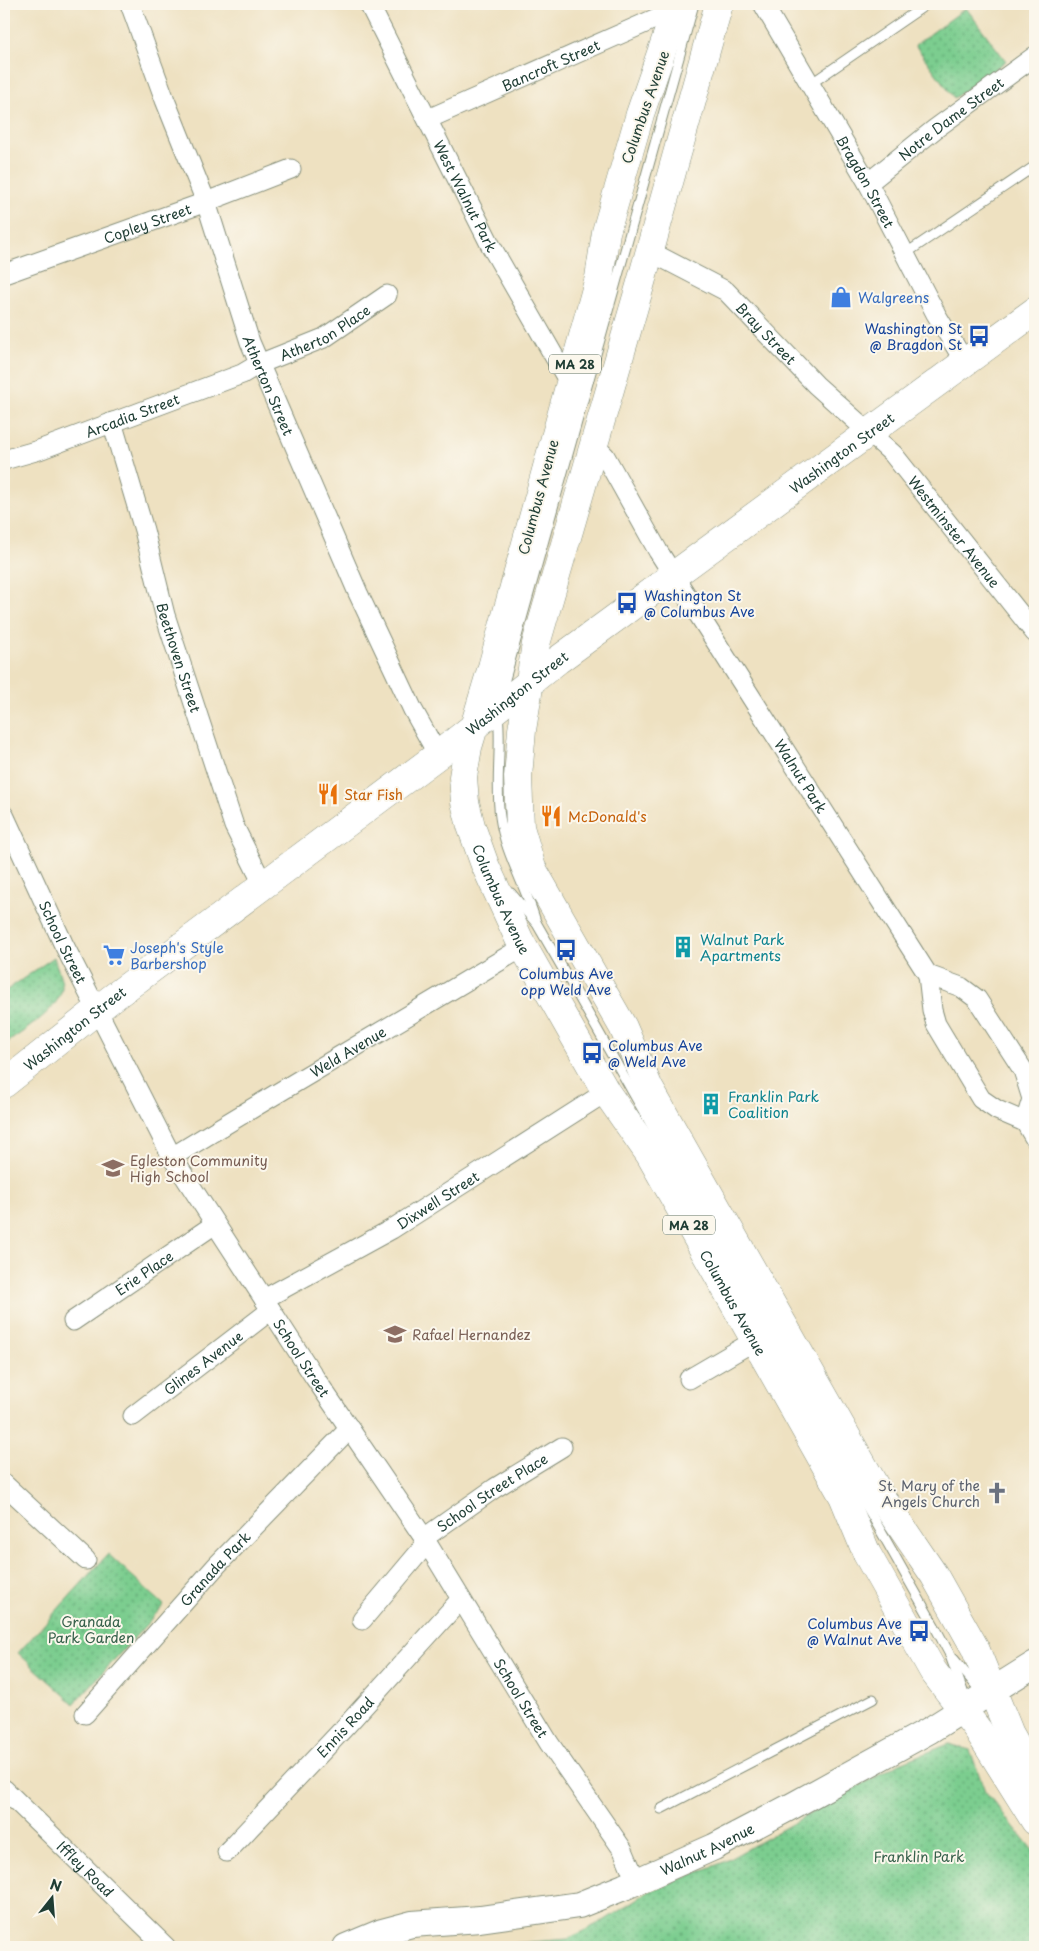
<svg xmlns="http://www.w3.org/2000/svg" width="1039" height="1951" font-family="'Playpen Sans',sans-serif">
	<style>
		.park { fill: url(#park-dots); stroke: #4d8562 }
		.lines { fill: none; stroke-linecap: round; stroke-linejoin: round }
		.lane-casing { stroke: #868f7a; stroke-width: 11 }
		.street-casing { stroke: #868f7a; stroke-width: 21 }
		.secondary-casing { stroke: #868f7a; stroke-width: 28 }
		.primary-casing { stroke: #868f7a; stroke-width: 29 }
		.lane { stroke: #fff; stroke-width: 9 }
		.street { stroke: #fff; stroke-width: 19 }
		.secondary { stroke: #fff; stroke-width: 26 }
		.primary { stroke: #fff; stroke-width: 28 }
		.labels { text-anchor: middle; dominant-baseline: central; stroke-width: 4; stroke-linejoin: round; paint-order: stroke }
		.shield { fill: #fbf7ec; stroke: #61756b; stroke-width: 1 }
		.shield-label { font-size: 12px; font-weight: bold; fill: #1f3d34 }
		.street-label { font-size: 14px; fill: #1f3d34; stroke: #fbf7ec }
		.shop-label { font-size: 14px; fill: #366cbe; stroke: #fbf7ec; text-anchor: start }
		.transit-label { font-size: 14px; fill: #164399; stroke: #fbf7ec; text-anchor: end }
		.food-label { font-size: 14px; fill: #c56008; stroke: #fbf7ec; text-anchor: start }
		.culture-label { font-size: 14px; fill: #0d838f; stroke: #fbf7ec; text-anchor: start }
		.education-label { font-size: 14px; fill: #785e54; stroke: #fbf7ec; text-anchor: start }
		.worship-label { font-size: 14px; fill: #5b616d; stroke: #fbf7ec; text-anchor: end }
		.park-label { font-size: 14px; fill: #36614b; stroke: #fbf7ec }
	</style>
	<defs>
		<pattern id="park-dots" width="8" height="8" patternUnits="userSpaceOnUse" patternTransform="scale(1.25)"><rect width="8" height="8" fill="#7bcd8f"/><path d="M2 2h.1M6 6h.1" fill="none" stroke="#64a876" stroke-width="1.8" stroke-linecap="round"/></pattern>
	</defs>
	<rect width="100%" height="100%" fill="#fbf7ec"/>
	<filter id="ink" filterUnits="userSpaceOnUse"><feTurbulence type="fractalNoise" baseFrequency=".02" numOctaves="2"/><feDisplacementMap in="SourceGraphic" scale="10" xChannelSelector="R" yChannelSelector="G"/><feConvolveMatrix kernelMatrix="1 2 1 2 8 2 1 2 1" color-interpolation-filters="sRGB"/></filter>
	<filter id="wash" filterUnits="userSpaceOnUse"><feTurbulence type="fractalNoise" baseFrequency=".0096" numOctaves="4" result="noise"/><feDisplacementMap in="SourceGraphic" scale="20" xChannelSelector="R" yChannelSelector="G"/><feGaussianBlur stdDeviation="1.12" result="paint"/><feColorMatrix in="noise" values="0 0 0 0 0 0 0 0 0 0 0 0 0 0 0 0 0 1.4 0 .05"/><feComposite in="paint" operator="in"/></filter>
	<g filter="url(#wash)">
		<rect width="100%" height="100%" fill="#eee1c1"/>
		<!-- park -->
		<g class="park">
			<path d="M 966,8 L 1006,61 L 954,98 L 915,45 Z"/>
			<path d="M 54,957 C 56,966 61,975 62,984 C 64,1008 21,1032 4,1045 L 4,992 Z"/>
			<path d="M 108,1554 L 164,1605 L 74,1704 L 18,1653 Z"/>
			<path d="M 949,1744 L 970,1750 L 985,1791 L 1035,1853 L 1035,1947 L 471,1947 L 568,1939 L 605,1920 L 648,1892 L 724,1862 L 900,1763 Z"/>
		</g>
	</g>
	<g filter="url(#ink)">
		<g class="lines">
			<!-- lane casing -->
			<g class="lane-casing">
				<g id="lane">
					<path d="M 809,85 L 927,4"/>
					<path d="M 905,254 L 1035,166"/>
					<path d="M 500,697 L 694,4"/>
					<path d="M 498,714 C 502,748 495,783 500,817 C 505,854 526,886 536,922"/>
					<path d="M 511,893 L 537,924 L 567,976 L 935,1627 L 949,1653 L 964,1694"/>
					<path d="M 954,1659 L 982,1693"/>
					<path d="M 661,1809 L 873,1699"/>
				</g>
			</g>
			<!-- street casing -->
			<g class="street-casing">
				<g id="street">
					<path id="s1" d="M 130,4 L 165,100 L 206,202 L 250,342 L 358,593 L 413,710 L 438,755"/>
					<path id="s2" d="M 369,4 L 491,246 L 570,384"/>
					<path id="s3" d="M 763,4 L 868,183 L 936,314 L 964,361"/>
					<path id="s4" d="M 428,119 L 659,17 L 673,21"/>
					<path id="s5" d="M 868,183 L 935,129 L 1035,56"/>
					<path id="s6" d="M 649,251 L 726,291 L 816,385 L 893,454 L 1035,633"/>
					<path id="s7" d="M 4,274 L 206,202 L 291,169"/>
					<path id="s8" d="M 112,422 L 144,530 L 165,615 L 234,826 L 264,886"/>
					<path id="s9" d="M 594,445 L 605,456 L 658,551 L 928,975 L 932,1010 L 936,1024 L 981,1099 L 997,1110 L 1025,1122 L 1035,1139"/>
					<path id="s10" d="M 4,460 L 39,450 L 242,374 L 259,364 L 324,338 L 387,295"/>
					<path id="s11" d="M 4,815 L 63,943 L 172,1157 L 315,1378 L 424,1538 L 549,1743 L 623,1850 L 636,1881"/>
					<path d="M 928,975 L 961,987 L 977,999 L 1023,1070 L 1032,1099 L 1025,1122"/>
					<path id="s12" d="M 172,1157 C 289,1085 407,1017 523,947"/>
					<path id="s13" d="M 264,1299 L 392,1229 L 606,1092"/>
					<path id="s14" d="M 73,1321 L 215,1224"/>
					<path d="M 689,1379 L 754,1341"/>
					<path id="s15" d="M 133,1416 L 271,1310"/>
					<path d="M 4,1484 L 86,1560"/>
					<path id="s16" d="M 424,1538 L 495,1488 L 562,1447"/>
					<path d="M 362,1620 L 427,1543"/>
					<path id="s17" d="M 85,1714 L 217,1565 L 350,1428"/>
					<path id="s18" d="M 4,1789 L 166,1947"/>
					<path id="s19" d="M 227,1852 L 346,1726 L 461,1599"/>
				</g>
			</g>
			<!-- secondary casing -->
			<g class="secondary-casing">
				<g id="secondary">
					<path id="s20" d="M 346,1947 L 382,1932 L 412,1924 L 480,1919 L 579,1905 L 624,1887 L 714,1847 L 794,1805 L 930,1730 L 1035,1664"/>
				</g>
			</g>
			<!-- primary casing -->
			<g class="primary-casing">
				<g id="primary">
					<path id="s21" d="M 678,4 L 640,114 L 606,232 L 599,278 L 492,667 L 468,747 L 463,777 L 465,802 L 471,826 L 485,865 L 520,941 L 606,1092 L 650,1155 L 843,1496 L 867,1554 L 933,1671 L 978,1730 L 1035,1821"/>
					<path d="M 719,4 L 640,286 L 536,644 L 522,730 L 518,777 L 520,827 L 532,868 L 623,1027 L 649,1088 L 881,1497 L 934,1575 L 975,1648 L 1010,1734 L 1035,1778"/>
					<path id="s22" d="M 4,1084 L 111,999 L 438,755 L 558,660 L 1035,311"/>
				</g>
			</g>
			<!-- lane -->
			<use href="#lane" class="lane"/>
			<!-- street -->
			<use href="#street" class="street"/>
			<!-- secondary -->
			<use href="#secondary" class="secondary"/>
			<!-- primary -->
			<use href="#primary" class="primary"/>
		</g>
	</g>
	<!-- icons -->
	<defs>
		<g id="shop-bare" transform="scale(1.725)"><path d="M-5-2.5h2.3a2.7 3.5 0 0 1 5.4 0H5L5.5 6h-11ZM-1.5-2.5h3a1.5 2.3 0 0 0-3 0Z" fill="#3f7fe0" stroke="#fbf7ec" stroke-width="2.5" paint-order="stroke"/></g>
		<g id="bus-bare" transform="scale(1.725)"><path d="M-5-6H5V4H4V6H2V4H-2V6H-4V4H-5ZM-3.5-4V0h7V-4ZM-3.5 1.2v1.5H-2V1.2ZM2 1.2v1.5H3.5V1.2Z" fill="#1a4fb4" stroke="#fbf7ec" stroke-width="2.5" paint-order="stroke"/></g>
		<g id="restaurant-bare" transform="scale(1.725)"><path d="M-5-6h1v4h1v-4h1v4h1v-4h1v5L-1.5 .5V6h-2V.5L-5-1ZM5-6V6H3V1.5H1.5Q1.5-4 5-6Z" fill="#e8710a" stroke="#fbf7ec" stroke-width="2.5" paint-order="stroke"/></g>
		<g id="building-bare" transform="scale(1.725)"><path d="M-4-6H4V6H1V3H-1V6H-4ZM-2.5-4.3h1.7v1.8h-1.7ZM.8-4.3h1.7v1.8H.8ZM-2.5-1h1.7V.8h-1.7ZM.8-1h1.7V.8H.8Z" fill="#0f9aa8" stroke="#fbf7ec" stroke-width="2.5" paint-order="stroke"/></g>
		<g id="supermarket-bare" transform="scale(1.725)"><path d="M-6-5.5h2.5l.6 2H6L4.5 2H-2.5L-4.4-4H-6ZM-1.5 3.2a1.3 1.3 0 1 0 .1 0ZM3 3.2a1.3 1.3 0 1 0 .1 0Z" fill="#3f7fe0" stroke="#fbf7ec" stroke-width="2.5" paint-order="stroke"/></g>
		<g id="school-bare" transform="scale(1.725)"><path d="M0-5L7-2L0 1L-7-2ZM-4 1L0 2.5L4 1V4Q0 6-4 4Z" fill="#8d6e63" stroke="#fbf7ec" stroke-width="2.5" paint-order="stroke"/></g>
		<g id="church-bare" transform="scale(1.725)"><path d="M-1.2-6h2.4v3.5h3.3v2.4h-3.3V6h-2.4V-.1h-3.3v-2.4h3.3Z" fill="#6b7280" stroke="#fbf7ec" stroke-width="2.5" paint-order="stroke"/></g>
	</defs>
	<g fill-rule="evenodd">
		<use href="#shop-bare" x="841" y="297"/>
		<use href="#bus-bare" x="979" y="336"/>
		<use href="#bus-bare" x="627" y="603"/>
		<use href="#restaurant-bare" x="328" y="794"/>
		<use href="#restaurant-bare" x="551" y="816"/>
		<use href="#building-bare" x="683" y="947"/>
		<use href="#bus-bare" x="566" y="950"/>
		<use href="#supermarket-bare" x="114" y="955"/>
		<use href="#bus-bare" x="592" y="1053"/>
		<use href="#building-bare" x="711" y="1104"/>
		<use href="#school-bare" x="113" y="1168"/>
		<use href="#school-bare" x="395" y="1334"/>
		<use href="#church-bare" x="997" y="1493"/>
		<use href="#bus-bare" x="919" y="1631"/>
	</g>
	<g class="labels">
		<!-- shield labels -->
		<g class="shield">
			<rect x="549" y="354.5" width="52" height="19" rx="4"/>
			<rect x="663" y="1215.5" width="52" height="19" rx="4"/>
		</g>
		<g class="shield-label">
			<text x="575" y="364">MA 28</text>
			<text x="689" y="1225">MA 28</text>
		</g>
		<!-- street labels -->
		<g class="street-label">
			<text stroke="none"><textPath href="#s4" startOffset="134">Bancroft Street</textPath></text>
			<text transform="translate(645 107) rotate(-71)">Columbus Avenue</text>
			<text stroke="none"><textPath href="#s5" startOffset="105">Notre Dame Street</textPath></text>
			<text stroke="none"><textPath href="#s3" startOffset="205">Bragdon Street</textPath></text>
			<text stroke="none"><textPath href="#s2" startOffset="215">West Walnut Park</textPath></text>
			<text stroke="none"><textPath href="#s7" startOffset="152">Copley Street</textPath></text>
			<text stroke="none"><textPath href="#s10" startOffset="346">Atherton Place</textPath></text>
			<text stroke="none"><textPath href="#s6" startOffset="145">Bray Street</textPath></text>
			<text stroke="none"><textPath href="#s1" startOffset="406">Atherton Street</textPath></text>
			<text stroke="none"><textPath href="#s10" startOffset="136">Arcadia Street</textPath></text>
			<text stroke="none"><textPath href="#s22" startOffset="1049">Washington Street</textPath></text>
			<text transform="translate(538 497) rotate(-75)">Columbus Avenue</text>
			<text stroke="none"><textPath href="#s6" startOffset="419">Westminster Avenue</textPath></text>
			<text stroke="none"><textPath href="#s8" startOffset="245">Beethoven Street</textPath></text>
			<text stroke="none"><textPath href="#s22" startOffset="645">Washington Street</textPath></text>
			<text stroke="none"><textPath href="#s9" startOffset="391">Walnut Park</textPath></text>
			<text stroke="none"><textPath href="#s21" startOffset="932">Columbus Avenue</textPath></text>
			<text stroke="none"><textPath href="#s11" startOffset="140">School Street</textPath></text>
			<text stroke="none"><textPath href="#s22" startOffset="90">Washington Street</textPath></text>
			<text stroke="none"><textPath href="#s12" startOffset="205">Weld Avenue</textPath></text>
			<text stroke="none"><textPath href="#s13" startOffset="200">Dixwell Street</textPath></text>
			<text stroke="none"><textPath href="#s14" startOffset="86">Erie Place</textPath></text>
			<text stroke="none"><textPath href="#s21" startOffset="1398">Columbus Avenue</textPath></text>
			<text stroke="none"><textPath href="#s11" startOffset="620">School Street</textPath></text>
			<text stroke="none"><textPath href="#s15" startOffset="88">Glines Avenue</textPath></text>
			<text stroke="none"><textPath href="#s16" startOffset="82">School Street Place</textPath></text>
			<text stroke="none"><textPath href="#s17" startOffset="195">Granada Park</textPath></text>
			<text stroke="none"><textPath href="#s11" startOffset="1025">School Street</textPath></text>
			<text stroke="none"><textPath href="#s19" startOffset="172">Ennis Road</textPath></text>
			<text stroke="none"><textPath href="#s20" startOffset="378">Walnut Avenue</textPath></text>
			<text stroke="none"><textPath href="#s18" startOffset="114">Iffley Road</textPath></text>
		</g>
		<!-- shop labels -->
		<g class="shop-label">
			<text x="858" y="297">Walgreens</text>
			<text x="130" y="947">Joseph's Style<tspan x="130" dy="16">Barbershop</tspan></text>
		</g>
		<!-- transit labels -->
		<g class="transit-label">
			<text x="962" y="328">Washington St<tspan x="962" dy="16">@ Bragdon St</tspan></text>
			<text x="644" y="595" text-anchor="start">Washington St<tspan x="644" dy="16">@ Columbus Ave</tspan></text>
			<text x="566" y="973" text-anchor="middle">Columbus Ave<tspan x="566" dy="16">opp Weld Ave</tspan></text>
			<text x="608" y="1045" text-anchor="start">Columbus Ave<tspan x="608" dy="16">@ Weld Ave</tspan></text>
			<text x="902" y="1623">Columbus Ave<tspan x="902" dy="16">@ Walnut Ave</tspan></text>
		</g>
		<!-- food labels -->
		<g class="food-label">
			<text x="344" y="794">Star Fish</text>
			<text x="568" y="816">McDonald's</text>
		</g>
		<!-- culture labels -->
		<g class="culture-label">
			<text x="700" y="939">Walnut Park<tspan x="700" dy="16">Apartments</tspan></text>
			<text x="728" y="1096">Franklin Park<tspan x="728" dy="16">Coalition</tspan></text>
		</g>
		<!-- education labels -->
		<g class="education-label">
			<text x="130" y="1160">Egleston Community<tspan x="130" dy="16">High School</tspan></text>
			<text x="412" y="1334">Rafael Hernandez</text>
		</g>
		<!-- worship labels -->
		<g class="worship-label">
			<text x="980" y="1485">St. Mary of the<tspan x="980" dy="16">Angels Church</tspan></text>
		</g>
		<!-- park labels -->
		<g class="park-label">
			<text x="91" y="1621">Granada<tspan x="91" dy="16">Park Garden</tspan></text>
			<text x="919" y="1856">Franklin Park</text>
		</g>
	</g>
	<!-- margin -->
	<rect width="1039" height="1951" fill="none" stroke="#fbf7ec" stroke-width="20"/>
	<!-- north arrow -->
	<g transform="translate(52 1898) rotate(17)" stroke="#fbf7ec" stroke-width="4" paint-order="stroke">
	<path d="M0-4L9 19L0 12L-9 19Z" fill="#1f3d34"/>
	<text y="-8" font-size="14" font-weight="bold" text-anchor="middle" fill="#1f3d34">N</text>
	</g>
</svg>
